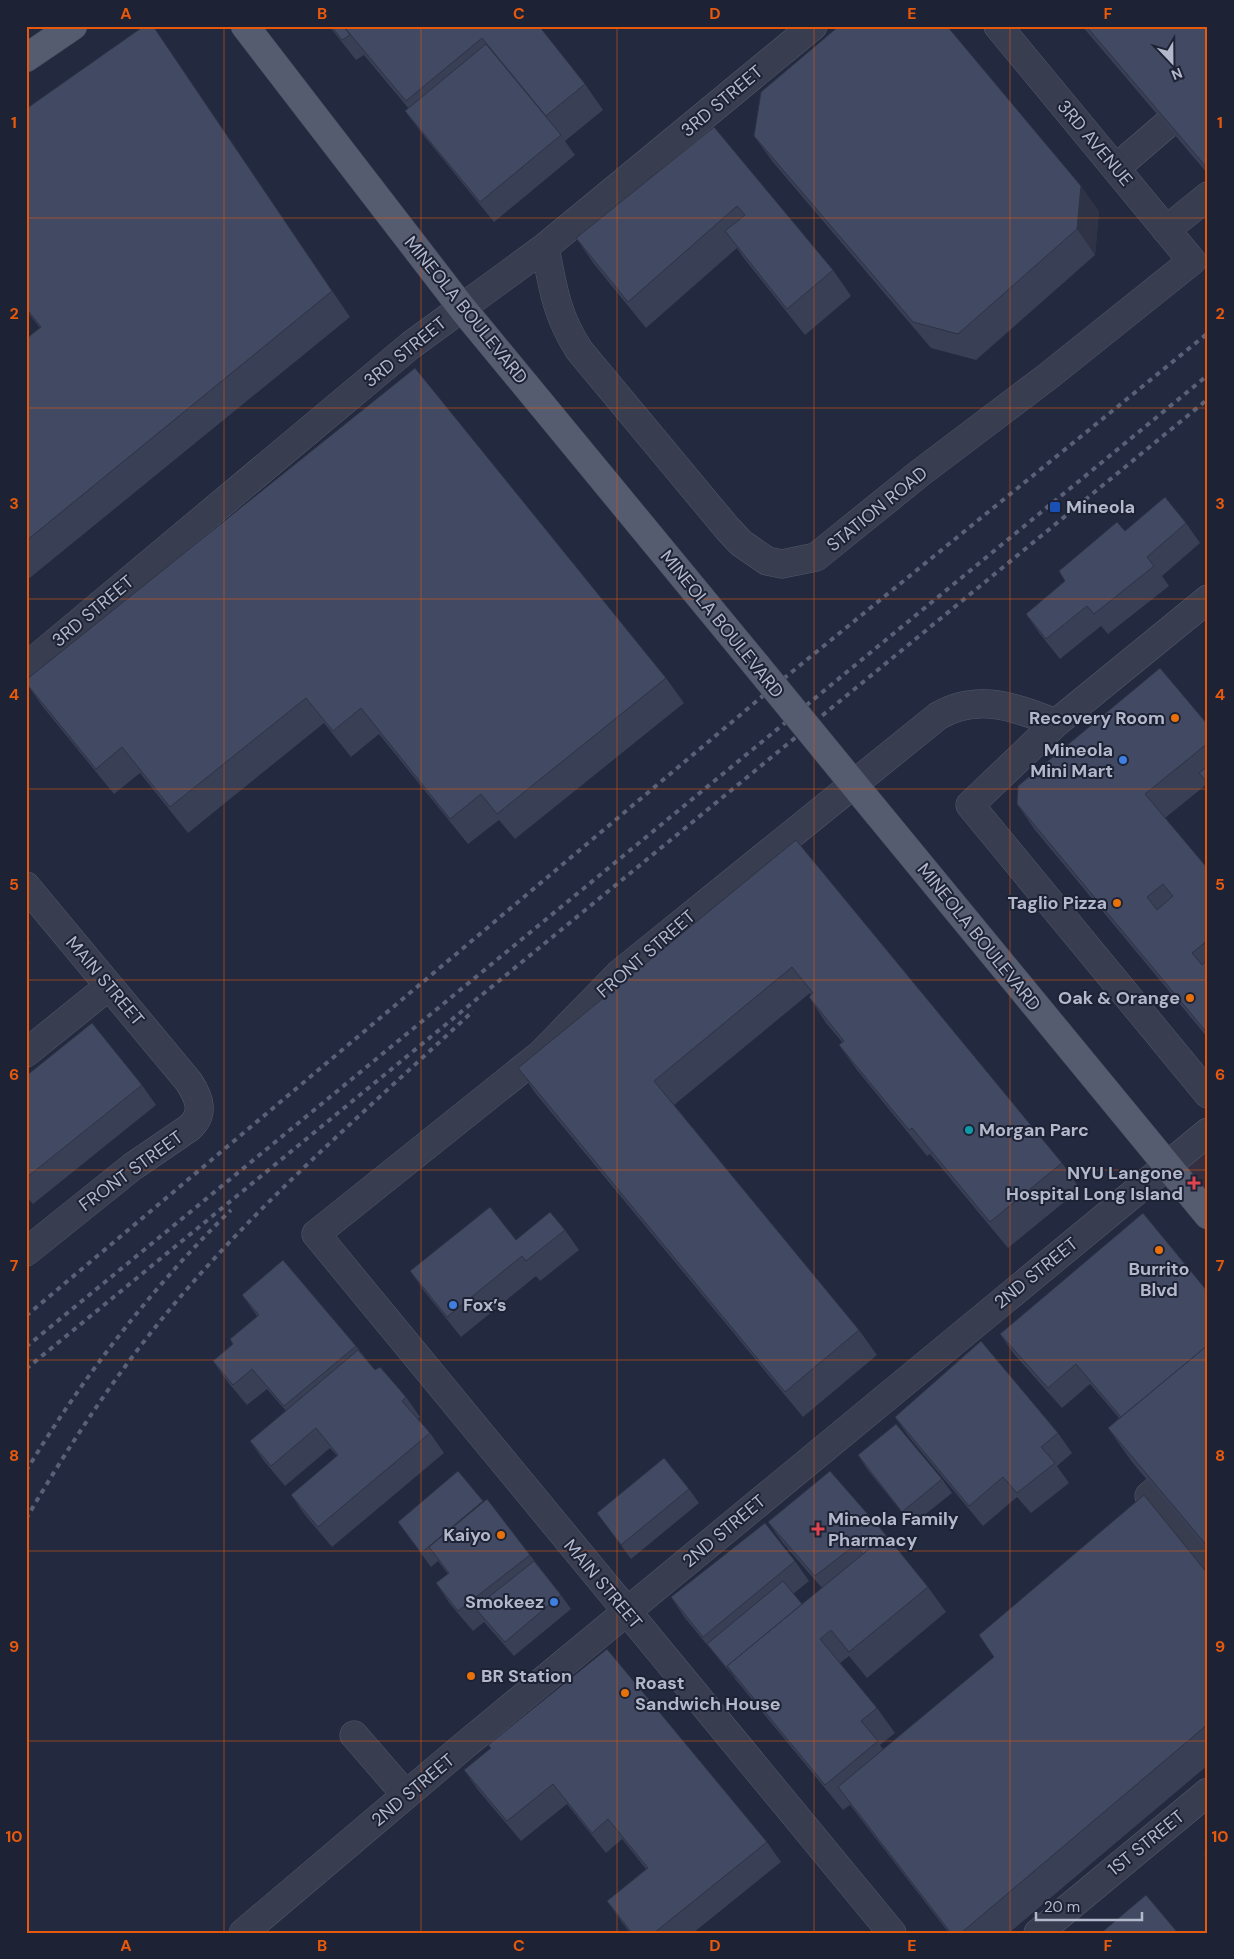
<svg xmlns="http://www.w3.org/2000/svg" width="1234" height="1959" font-family="'DM Sans',sans-serif">
	<style>
		.medical { fill: #353041 }
		.lines { fill: none; stroke-linecap: round; stroke-linejoin: round }
		.minor-casing { stroke: #53586b; stroke-width: 29 }
		.major-casing { stroke: #414659; stroke-width: 29 }
		.minor { stroke: #383d50; stroke-width: 28 }
		.major { stroke: #565c70; stroke-width: 28 }
		.rail { stroke: #596077; stroke-width: 4; stroke-dasharray: 5 5; stroke-linecap: butt }
		.major-bridge-casing { stroke: #414659; stroke-width: 29; stroke-linecap: butt }
		.major-bridge { stroke: #565c70; stroke-width: 28 }
		.wall { fill: #393f54 }
		.shaded-wall { fill: #2e3345 }
		.building { fill: #424962; stroke: #2e3345; fill-rule: evenodd }
		.grid { fill: none; stroke: #e8590c; stroke-width: 1; stroke-opacity: 0.55 }
		.transit-dot { fill: #1a4fb4; stroke: #1d2235; stroke-width: 2 }
		.food-dot { fill: #e8710a; stroke: #1d2235; stroke-width: 2 }
		.shop-dot { fill: #3f7fe0; stroke: #1d2235; stroke-width: 2 }
		.culture-dot { fill: #0f9aa8; stroke: #1d2235; stroke-width: 2 }
		.health-dot { fill: #e0444e; stroke: #1d2235; stroke-width: 2 }
		.labels { text-anchor: middle; dominant-baseline: central; stroke-width: 4; stroke-linejoin: round; paint-order: stroke }
		.street-label { font-size: 18px; fill: #b4b8cb; stroke: #1d2235 }
		.poi-label { font-size: 18px; font-weight: bold; fill: #b4b8cb; stroke: #1d2235; text-anchor: end }
		.neatline { fill: none; stroke: #e8590c; stroke-width: 2 }
		.grid-label { font-size: 16px; text-anchor: middle; font-weight: bold; fill: #e8590c }
	</style>
	<rect width="100%" height="100%" fill="#232a40"/>
	<!-- medical -->
	<path class="medical" d="M 1208,1132 L 1208,1215 L 1167,1166 Z"/>
	<g class="lines">
		<!-- minor casing -->
		<g class="minor-casing">
			<g id="minor">
				<path d="M 1116,168 L 1166,125"/>
				<path d="M 1166,230 L 1208,196"/>
				<path d="M 545,247 C 553,288 556,314 579,350 L 727,528 L 741,543 L 767,561 L 782,564 L 816,557 L 920,473 L 1047,377 L 1192,261 L 998,26"/>
				<path d="M 1208,599 L 1056,723 L 970,805 L 1208,1094"/>
				<path d="M 26,667 L 411,345 L 545,247 L 813,26"/>
				<path d="M 26,886 L 189,1082 C 200,1099 205,1114 189,1128 L 132,1167 L 26,1252"/>
				<path d="M 26,1053 L 109,986"/>
				<path d="M 1156,1490 L 1149,1496 L 1208,1564"/>
				<path d="M 354,1735 L 406,1795"/>
				<path d="M 243,1933 L 465,1745 L 1208,1132"/>
				<path d="M 892,1933 L 316,1234 L 541,1054 L 619,974 L 938,716 C 979,692 1016,708 1056,723"/>
				<path d="M 1038,1933 L 1208,1792"/>
			</g>
		</g>
		<!-- major casing -->
		<g class="major-casing">
			<g id="major">
				<path d="M 245,26 L 462,308 L 757,666"/>
				<path d="M 26,58 L 73,26"/>
				<path d="M 865,798 L 1208,1215"/>
			</g>
		</g>
		<!-- minor -->
		<use href="#minor" class="minor"/>
		<!-- major -->
		<use href="#major" class="major"/>
		<!-- rail -->
		<g class="rail">
			<path d="M 26,1316 L 777,684 L 1208,333"/>
			<path d="M 26,1347 L 1208,375"/>
			<path d="M 26,1369 L 1208,399"/>
			<path d="M 26,1471 C 83,1377 152,1287 231,1210"/>
			<path d="M 26,1519 C 65,1452 108,1386 157,1325 C 250,1209 365,1112 473,1011"/>
		</g>
		<!-- major-bridge casing -->
		<g class="major-bridge-casing">
			<path id="major-bridge" d="M 757,666 L 865,798"/>
		</g>
		<!-- major-bridge -->
		<use href="#major-bridge" class="major-bridge"/>
	</g>
	<!-- wall -->
	<g class="wall">
		<path d="M 329,26 L 539,26 L 585,84 L 603,110 L 565,141 L 575,155 L 494,222 L 420,131 L 405,111 L 409,109 L 364,55 L 356,60 Z"/>
		<path d="M 1082,26 L 1208,26 L 1208,174 Z"/>
		<path d="M 168,48 L 350,317 L 26,581 L 26,339 L 40,328 L 26,310 L 26,109 Z"/>
		<path d="M 714,127 L 833,270 L 851,296 L 805,335 L 743,257 L 737,248 L 646,328 L 594,264 L 576,238 Z"/>
		<path d="M 754,136 L 1099,211 L 1095,255 L 976,360 L 931,348 L 772,161 Z"/>
		<path d="M 1186,523 L 1200,543 L 1162,576 L 1169,586 L 1108,634 L 1101,626 L 1060,659 L 1040,634 L 1026,614 L 1125,531 Z"/>
		<path d="M 666,678 L 684,703 L 515,839 L 499,820 L 468,844 L 379,734 L 351,757 L 324,723 L 188,833 L 140,773 L 114,794 L 43,707 L 26,683 Z"/>
		<path d="M 1208,725 L 1208,785 L 1207,784 L 1165,818 L 1208,869 L 1208,1038 L 1035,830 L 1017,804 Z"/>
		<path d="M 796,840 L 1062,1163 L 1080,1189 L 1008,1248 L 930,1154 L 927,1156 L 857,1070 L 839,1045 L 842,1042 L 826,1023 L 809,997 L 811,995 L 810,993 L 674,1105 L 859,1330 L 877,1355 L 803,1417 L 536,1094 L 518,1068 Z"/>
		<path d="M 26,938 L 30,943 L 26,946 Z"/>
		<path d="M 26,1076 L 142,1085 L 156,1105 L 33,1204 L 26,1196 Z"/>
		<path d="M 565,1230 L 579,1250 L 540,1281 L 536,1276 L 461,1337 L 424,1291 L 410,1271 L 516,1240 Z"/>
		<path d="M 1208,1292 L 1208,1552 L 1132,1462 L 1108,1428 L 1119,1418 L 1090,1384 L 1062,1408 L 1014,1354 L 1000,1334 Z"/>
		<path d="M 242,1295 L 356,1346 L 375,1370 L 406,1397 L 420,1417 L 418,1419 L 430,1433 L 444,1453 L 332,1547 L 305,1515 L 291,1495 L 337,1456 L 330,1448 L 285,1486 L 264,1461 L 250,1441 L 286,1411 L 267,1389 L 247,1405 L 227,1381 L 213,1361 L 233,1344 L 257,1316 Z"/>
		<path d="M 895,1417 L 1058,1433 L 1072,1453 L 1057,1466 L 1069,1483 L 1031,1513 L 1017,1497 L 983,1526 L 909,1437 Z"/>
		<path d="M 858,1455 L 942,1479 L 952,1493 L 912,1525 L 867,1469 Z"/>
		<path d="M 830,1471 L 928,1587 L 946,1612 L 867,1678 L 849,1656 L 840,1663 L 877,1708 L 895,1733 L 880,1745 L 883,1749 L 994,1657 L 979,1635 L 1208,1574 L 1208,1765 L 1009,1933 L 949,1933 L 850,1805 L 843,1810 L 717,1657 L 685,1618 L 671,1597 L 795,1561 L 809,1581 L 793,1594 L 802,1604 L 822,1588 L 782,1542 L 768,1522 Z"/>
		<path d="M 689,1489 L 699,1503 L 631,1559 L 597,1513 Z"/>
		<path d="M 398,1522 L 530,1555 L 561,1595 L 571,1609 L 514,1656 L 484,1622 L 473,1631 L 450,1604 L 436,1583 L 448,1574 L 438,1561 L 431,1567 Z"/>
		<path d="M 488,1745 L 767,1842 L 781,1862 L 693,1933 L 630,1933 L 621,1921 L 607,1901 L 646,1869 L 622,1839 L 606,1853 L 567,1804 L 521,1841 L 478,1790 L 464,1770 L 491,1749 Z"/>
	</g>
	<!-- shaded-wall -->
	<g class="shaded-wall">
		<path d="M 153,26 L 168,48 L 350,317 L 332,291 Z"/>
		<path d="M 1081,186 L 1099,211 L 1095,255 L 1077,229 Z"/>
	</g>
	<!-- building -->
	<g class="building">
		<path d="M 144,26 L 153,26 L 332,291 L 26,541 L 26,339 L 41,327 L 26,308 L 26,109 Z"/>
		<path d="M 331,26 L 348,26 L 345,28 L 350,35 L 342,40 Z"/>
		<path d="M 348,26 L 539,26 L 585,84 L 546,116 L 482,38 L 406,101 L 345,28 Z"/>
		<path d="M 839,26 L 947,26 L 1081,186 L 1077,229 L 958,334 L 913,322 L 754,136 L 761,92 Z"/>
		<path d="M 1086,26 L 1208,26 L 1208,169 Z"/>
		<path d="M 486,44 L 561,135 L 480,202 L 405,111 Z"/>
		<path d="M 714,127 L 833,270 L 787,309 L 725,231 L 745,215 L 737,206 L 628,302 L 576,238 Z"/>
		<path d="M 415,368 L 666,678 L 497,814 L 481,794 L 450,819 L 361,708 L 333,731 L 306,698 L 170,807 L 122,747 L 96,769 L 26,683 L 26,680 Z"/>
		<path d="M 1165,497 L 1186,523 L 1147,557 L 1154,566 L 1094,614 L 1087,606 L 1046,639 L 1026,614 L 1065,581 L 1059,571 L 1117,522 L 1125,531 Z"/>
		<path d="M 1160,668 L 1208,725 L 1208,743 L 1145,794 L 1208,869 L 1208,940 L 1192,953 L 1202,965 L 1208,960 L 1208,1034 L 1017,804 L 1018,786 ZM 1163,884 L 1173,896 L 1157,910 L 1147,897 Z"/>
		<path d="M 1208,766 L 1208,783 L 1199,773 Z"/>
		<path d="M 796,840 L 1062,1163 L 990,1222 L 912,1128 L 909,1130 L 839,1045 L 844,1041 L 809,997 L 813,993 L 792,967 L 654,1081 L 859,1330 L 785,1392 L 518,1068 Z"/>
		<path d="M 92,1023 L 142,1085 L 26,1178 L 26,1076 Z"/>
		<path d="M 490,1207 L 516,1240 L 550,1212 L 565,1230 L 526,1261 L 522,1256 L 447,1317 L 410,1271 Z"/>
		<path d="M 1143,1213 L 1208,1292 L 1208,1345 L 1121,1417 L 1076,1364 L 1048,1388 L 1000,1334 Z"/>
		<path d="M 283,1260 L 356,1346 L 284,1406 L 252,1369 L 233,1385 L 213,1361 L 233,1344 L 230,1339 L 259,1315 L 242,1295 Z"/>
		<path d="M 981,1341 L 1058,1433 L 1041,1447 L 1055,1463 L 1017,1493 L 1003,1477 L 969,1506 L 895,1417 Z"/>
		<path d="M 1208,1345 L 1208,1547 L 1108,1428 Z"/>
		<path d="M 358,1350 L 375,1370 L 380,1367 L 406,1397 L 402,1401 L 430,1433 L 318,1527 L 291,1495 L 338,1455 L 316,1428 L 271,1466 L 250,1441 Z"/>
		<path d="M 896,1424 L 942,1479 L 902,1512 L 858,1455 Z"/>
		<path d="M 664,1458 L 689,1489 L 621,1545 L 597,1513 Z"/>
		<path d="M 458,1471 L 483,1501 L 421,1553 L 398,1522 Z"/>
		<path d="M 830,1471 L 886,1535 L 863,1554 L 855,1545 L 815,1576 L 768,1522 Z"/>
		<path d="M 1144,1495 L 1208,1574 L 1208,1724 L 961,1933 L 951,1933 L 838,1787 L 994,1657 L 979,1635 Z"/>
		<path d="M 487,1499 L 530,1555 L 458,1611 L 436,1583 L 449,1573 L 429,1547 Z"/>
		<path d="M 765,1523 L 795,1561 L 703,1637 L 671,1597 Z"/>
		<path d="M 886,1535 L 928,1587 L 849,1652 L 831,1630 L 820,1639 L 877,1708 L 861,1721 L 878,1741 L 825,1785 L 727,1666 Z"/>
		<path d="M 534,1561 L 561,1595 L 505,1642 L 475,1608 Z"/>
		<path d="M 783,1581 L 802,1604 L 727,1666 L 735,1678 L 707,1644 Z"/>
		<path d="M 607,1649 L 767,1842 L 654,1933 L 632,1933 L 607,1901 L 648,1868 L 608,1819 L 592,1833 L 553,1784 L 507,1821 L 464,1770 L 491,1748 L 488,1745 Z"/>
		<path d="M 1208,1851 L 1208,1859 L 1204,1854 Z"/>
		<path d="M 1146,1895 L 1178,1933 L 1101,1933 Z"/>
	</g>
	<!-- grid -->
	<path class="grid" d="M 224,26 L 224,1933M 421,26 L 421,1933M 617,26 L 617,1933M 814,26 L 814,1933M 1010,26 L 1010,1933M 26,218 L 1208,218M 26,408 L 1208,408M 26,599 L 1208,599M 26,789 L 1208,789M 26,980 L 1208,980M 26,1170 L 1208,1170M 26,1360 L 1208,1360M 26,1551 L 1208,1551M 26,1741 L 1208,1741"/>
	<!-- markers -->
	<rect class="transit-dot" x="1049" y="501" width="12" height="12" rx="2.5"/>
	<g class="food-dot">
		<circle cx="1175" cy="718" r="5"/>
		<circle cx="1117" cy="903" r="5"/>
		<circle cx="1190" cy="998" r="5"/>
		<circle cx="1159" cy="1250" r="5"/>
		<circle cx="501" cy="1535" r="5"/>
		<circle cx="471" cy="1676" r="5"/>
		<circle cx="625" cy="1693" r="5"/>
	</g>
	<g class="shop-dot">
		<circle cx="1123" cy="760" r="5"/>
		<circle cx="453" cy="1305" r="5"/>
		<circle cx="554" cy="1602" r="5"/>
	</g>
	<circle class="culture-dot" cx="969" cy="1130" r="5"/>
	<g class="health-dot">
		<path d="M1191.5 1175.5h5v5h5v5h-5v5h-5v-5h-5v-5h5z"/>
		<path d="M815.5 1521.5h5v5h5v5h-5v5h-5v-5h-5v-5h5z"/>
	</g>
	<g class="labels">
		<!-- street labels -->
		<g class="street-label">
			<text transform="translate(722 101) rotate(-40)">3RD STREET</text>
			<text transform="translate(1095 143) rotate(50)">3RD AVENUE</text>
			<text transform="translate(466 310) rotate(51)">MINEOLA BOULEVARD</text>
			<text transform="translate(405 352) rotate(-39)">3RD STREET</text>
			<text transform="translate(877 509) rotate(-39)">STATION ROAD</text>
			<text transform="translate(93 611) rotate(-40)">3RD STREET</text>
			<text transform="translate(722 624) rotate(51)">MINEOLA BOULEVARD</text>
			<text transform="translate(979 937) rotate(51)">MINEOLA BOULEVARD</text>
			<text transform="translate(646 954) rotate(-41)">FRONT STREET</text>
			<text transform="translate(105 981) rotate(50)">MAIN STREET</text>
			<text transform="translate(131 1171) rotate(-36)">FRONT STREET</text>
			<text transform="translate(1036 1273) rotate(-39)">2ND STREET</text>
			<text transform="translate(724 1531) rotate(-40)">2ND STREET</text>
			<text transform="translate(603 1584) rotate(50)">MAIN STREET</text>
			<text transform="translate(413 1790) rotate(-40)">2ND STREET</text>
			<text transform="translate(1146 1843) rotate(-39)">1ST STREET</text>
		</g>
		<!-- poi labels -->
		<g class="poi-label">
			<text x="1066" y="507" text-anchor="start">Mineola</text>
			<text x="1165" y="718">Recovery Room</text>
			<text x="1113" y="750">Mineola<tspan x="1113" dy="21">Mini Mart</tspan></text>
			<text x="1107" y="903">Taglio Pizza</text>
			<text x="1180" y="998">Oak &amp; Orange</text>
			<text x="979" y="1130" text-anchor="start">Morgan Parc</text>
			<text x="1183" y="1173">NYU Langone<tspan x="1183" dy="21">Hospital Long Island</tspan></text>
			<text x="1159" y="1269" text-anchor="middle">Burrito<tspan x="1159" dy="21">Blvd</tspan></text>
			<text x="463" y="1305" text-anchor="start">Fox’s</text>
			<text x="828" y="1519" text-anchor="start">Mineola Family<tspan x="828" dy="21">Pharmacy</tspan></text>
			<text x="491" y="1535">Kaiyo</text>
			<text x="544" y="1602">Smokeez</text>
			<text x="481" y="1676" text-anchor="start">BR Station</text>
			<text x="635" y="1683" text-anchor="start">Roast<tspan x="635" dy="21">Sandwich House</tspan></text>
		</g>
	</g>
	<!-- border -->
	<rect width="1234" height="1959" fill="none" stroke="#1d2235" stroke-width="55"/>
	<!-- north arrow -->
	<g transform="translate(1172 62) rotate(158)" stroke="#1d2235" stroke-width="4" paint-order="stroke">
	<path d="M0-4L9 19L0 12L-9 19Z" fill="#b4b8cb"/>
	<text y="-8" font-size="14" font-weight="bold" text-anchor="middle" fill="#b4b8cb">N</text>
	</g>
	<!-- scale -->
	<path d="M1036 1912v8h106v-8" fill="none" stroke="#b4b8cb" stroke-width="2.5"/>
	<text x="1044" y="1912" font-size="15" fill="#b4b8cb" stroke="#1d2235" stroke-width="4" paint-order="stroke">20 m</text>
	<rect x="28" y="28" width="1178" height="1904" class="neatline"/>
	<g class="grid-label">
		<text x="126" y="19">A</text>
		<text x="322" y="19">B</text>
		<text x="519" y="19">C</text>
		<text x="715" y="19">D</text>
		<text x="912" y="19">E</text>
		<text x="1108" y="19">F</text>
		<text x="14" y="128">1</text>
		<text x="1220" y="128">1</text>
		<text x="14" y="319">2</text>
		<text x="1220" y="319">2</text>
		<text x="14" y="509">3</text>
		<text x="1220" y="509">3</text>
		<text x="14" y="700">4</text>
		<text x="1220" y="700">4</text>
		<text x="14" y="890">5</text>
		<text x="1220" y="890">5</text>
		<text x="14" y="1080">6</text>
		<text x="1220" y="1080">6</text>
		<text x="14" y="1271">7</text>
		<text x="1220" y="1271">7</text>
		<text x="14" y="1461">8</text>
		<text x="1220" y="1461">8</text>
		<text x="14" y="1652">9</text>
		<text x="1220" y="1652">9</text>
		<text x="14" y="1842">10</text>
		<text x="1220" y="1842">10</text>
		<text x="126" y="1951">A</text>
		<text x="322" y="1951">B</text>
		<text x="519" y="1951">C</text>
		<text x="715" y="1951">D</text>
		<text x="912" y="1951">E</text>
		<text x="1108" y="1951">F</text>
	</g>
</svg>
